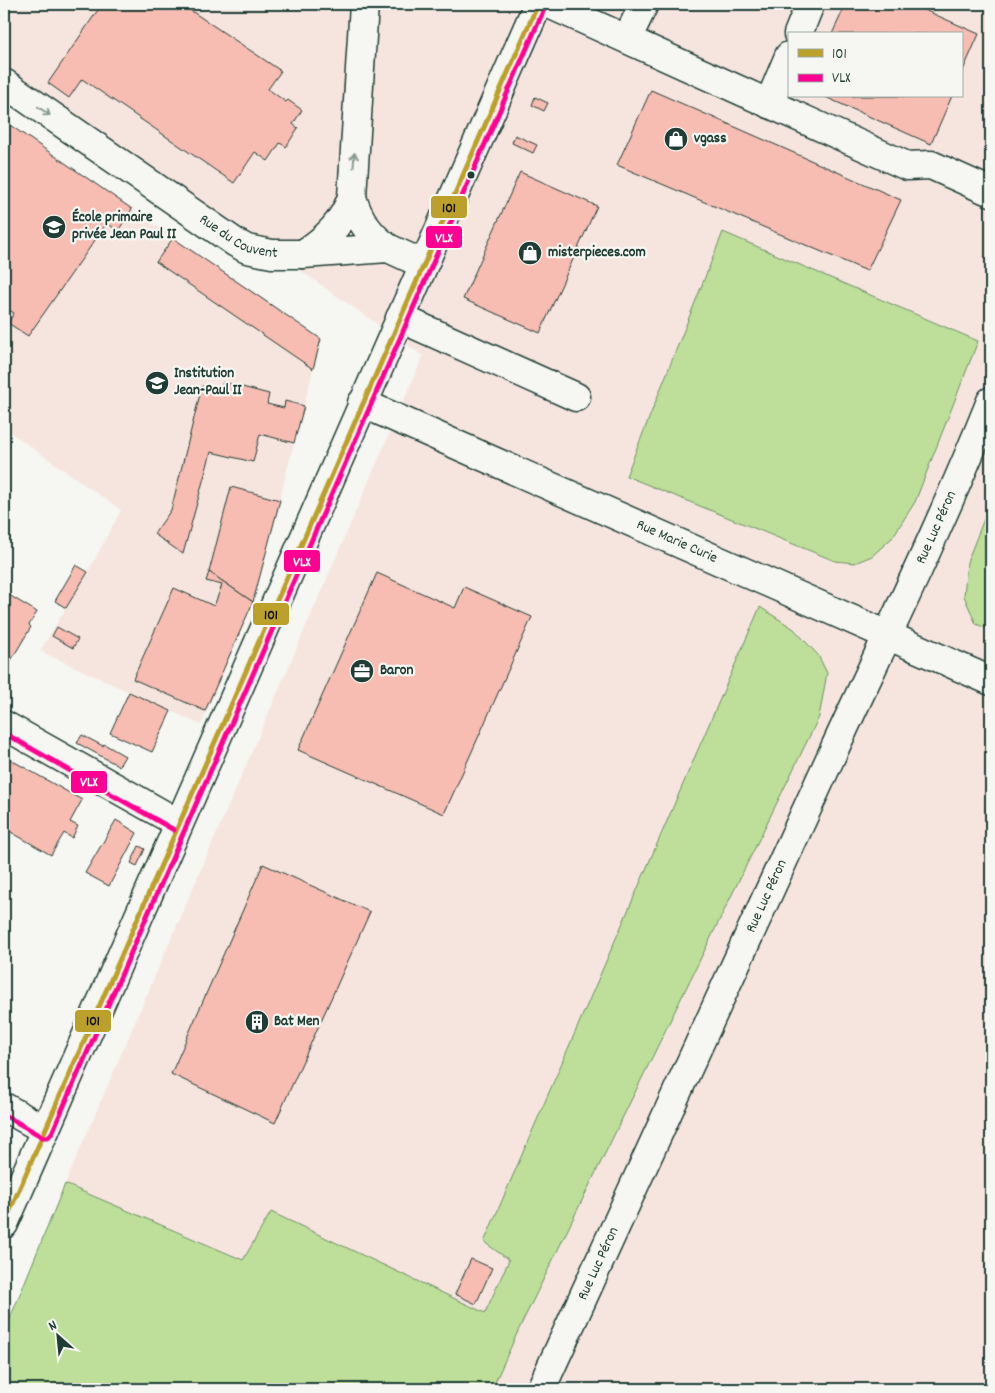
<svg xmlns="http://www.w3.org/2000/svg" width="995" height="1393" font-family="Dekko,sans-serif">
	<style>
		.built { fill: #f6e5df; fill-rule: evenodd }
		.green { fill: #bddf99; stroke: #6e8e66 }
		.building { fill: #f7bcb2; stroke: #1f3d34 }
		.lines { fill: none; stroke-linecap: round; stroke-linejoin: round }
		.minor-casing { stroke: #1f3d34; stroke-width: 31 }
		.minor { stroke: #f6f6f2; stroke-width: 28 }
		.bus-1-casing { stroke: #f6f6f2; stroke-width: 9 }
		.bus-2-casing { stroke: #f6f6f2; stroke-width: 9 }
		.bus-1 { stroke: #bba02c; stroke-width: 5 }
		.bus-2 { stroke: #ff0092; stroke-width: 5 }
		.oneway { stroke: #8a9a93 }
		.bus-dot { fill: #1f3d34; stroke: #f6f6f2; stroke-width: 2 }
		.labels { text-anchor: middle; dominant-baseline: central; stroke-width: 4.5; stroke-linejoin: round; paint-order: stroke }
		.poi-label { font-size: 15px; font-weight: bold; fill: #1f3d34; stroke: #f6f6f2; text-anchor: start }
		.street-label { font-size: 15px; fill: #1f3d34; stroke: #f6f6f2 }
		.line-badge { stroke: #f6f6f2; stroke-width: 2 }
		.badge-label { font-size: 14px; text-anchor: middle; font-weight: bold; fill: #fff }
		.pale-badge-label { font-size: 14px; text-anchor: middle; font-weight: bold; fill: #111 }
	</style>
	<rect width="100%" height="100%" fill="#f6f6f2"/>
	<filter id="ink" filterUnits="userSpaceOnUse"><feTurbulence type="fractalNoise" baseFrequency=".02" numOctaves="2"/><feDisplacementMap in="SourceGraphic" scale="10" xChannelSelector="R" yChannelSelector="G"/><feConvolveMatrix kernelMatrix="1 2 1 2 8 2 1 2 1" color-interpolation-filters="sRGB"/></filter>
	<g filter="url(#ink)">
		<!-- built -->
		<g class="built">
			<path d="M 4,4 L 991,4 L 991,1389 L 181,1389 L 243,1260 L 65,1184 L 423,356 L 4,64 ZM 789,34 L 961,34 L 961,96 L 789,96 Z"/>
			<path d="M 4,121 L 321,339 L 253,602 L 201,725 L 40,651 L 88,572 L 121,510 L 4,428 Z"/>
		</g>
		<!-- green -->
		<g class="green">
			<path d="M 723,232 L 978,341 L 915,502 L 892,538 L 872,556 L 855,563 L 835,561 L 626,476 Z"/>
			<path d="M 991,501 L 991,630 L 976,624 L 964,596 L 967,562 Z"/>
			<path d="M 760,607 L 794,629 L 818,655 L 827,673 L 819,717 L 519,1329 L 492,1389 L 4,1389 L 4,1333 L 65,1184 L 243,1260 L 271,1212 L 485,1313 L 509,1260 L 484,1242 Z"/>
		</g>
		<!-- building -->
		<g class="building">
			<path d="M 102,4 L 181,4 L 281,71 L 268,89 L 286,102 L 288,100 L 302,110 L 293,124 L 298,128 L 286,147 L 280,143 L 268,161 L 255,152 L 234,183 L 82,79 L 69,98 L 48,83 Z"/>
			<path d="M 846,4 L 911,4 L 979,34 L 961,75 L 961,34 L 832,34 Z"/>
			<path d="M 651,90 L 901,200 L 867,271 L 617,165 Z"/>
			<path d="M 823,96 L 952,96 L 931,144 Z"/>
			<path d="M 535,97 L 548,103 L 544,111 L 532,105 Z"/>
			<path d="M 4,121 L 132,209 L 118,231 L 107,223 L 28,336 L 8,323 L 14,313 L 4,307 Z"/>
			<path d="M 515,135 L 537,145 L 533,153 L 512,143 Z"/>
			<path d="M 520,172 L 597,206 L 540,333 L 463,299 Z"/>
			<path d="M 173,238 L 321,339 L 313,369 L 156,262 Z"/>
			<path d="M 223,382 L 269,394 L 267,404 L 284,408 L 285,401 L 304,406 L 294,443 L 260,434 L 253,462 L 211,452 L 183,554 L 154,534 L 171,510 L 202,386 L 221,391 Z"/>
			<path d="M 231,487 L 280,500 L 253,602 L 209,572 Z"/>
			<path d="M 76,565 L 88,572 L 66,608 L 55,601 Z"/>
			<path d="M 209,572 L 253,602 L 205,711 L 133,679 L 174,588 L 214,606 L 222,585 L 206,581 Z"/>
			<path d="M 377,573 L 455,608 L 464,587 L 532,617 L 444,814 L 298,750 Z"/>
			<path d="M 4,592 L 37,612 L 29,625 L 31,627 L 7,667 L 4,664 Z"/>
			<path d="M 57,627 L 78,639 L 73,648 L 52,636 Z"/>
			<path d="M 129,692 L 171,711 L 152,752 L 110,733 Z"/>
			<path d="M 82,735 L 103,746 L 104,744 L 125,756 L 119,766 L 77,743 Z"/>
			<path d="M 4,756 L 82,800 L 70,822 L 78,826 L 72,838 L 64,833 L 51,855 L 4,828 Z"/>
			<path d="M 116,820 L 137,833 L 109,886 L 85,873 Z"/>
			<path d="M 139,846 L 145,849 L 137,866 L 131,863 Z"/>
			<path d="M 263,864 L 370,912 L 275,1123 L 171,1074 Z"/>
			<path d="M 471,1259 L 492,1268 L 476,1304 L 455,1294 Z"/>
		</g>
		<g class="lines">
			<!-- minor casing -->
			<g class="minor-casing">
				<g id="minor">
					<path d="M 364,4 L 352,197 C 358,219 369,235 388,248"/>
					<path d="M 549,4 L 907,166 L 931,165 L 991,192"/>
					<path d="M 798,34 L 810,4"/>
					<path d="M 627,39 L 644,4"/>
					<path id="s1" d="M 4,83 L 236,243 L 247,249 L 272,254 L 303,254 L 388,248 L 423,264"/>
					<path d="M 769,104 L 789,56"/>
					<path d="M 303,254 C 326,239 343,223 352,197"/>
					<path d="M 400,318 L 576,397"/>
					<path id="s2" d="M 362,403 L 991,681"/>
					<path d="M 4,725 L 178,823"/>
					<path d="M 4,1107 L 45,1130"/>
					<path d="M 4,1224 L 538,4"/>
					<path id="s3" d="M 541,1389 C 641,1173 740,956 839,739 C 891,627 945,516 991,401"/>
				</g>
			</g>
			<!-- minor -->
			<use href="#minor" class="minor"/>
			<!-- bus-1 casing -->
			<g class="bus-1-casing">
				<path id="bus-1" d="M 4,1224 L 538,4"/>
			</g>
			<!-- bus-2 casing -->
			<g class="bus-2-casing">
				<g id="bus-2">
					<path d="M 4,733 L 174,830"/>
					<path d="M 4,1115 L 43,1137 L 48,1137 L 52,1133 L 545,7"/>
				</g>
			</g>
			<!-- bus-1 -->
			<use href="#bus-1" class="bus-1"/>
			<!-- bus-2 -->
			<use href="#bus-2" class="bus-2"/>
		</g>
		<!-- one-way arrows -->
		<defs><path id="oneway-shaft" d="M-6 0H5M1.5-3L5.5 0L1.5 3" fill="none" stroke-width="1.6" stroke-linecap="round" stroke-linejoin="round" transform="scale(1.25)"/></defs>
		<g class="oneway">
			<use href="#oneway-shaft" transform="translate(44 111) rotate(35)"/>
			<use href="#oneway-shaft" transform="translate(354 160) rotate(-86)"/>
		</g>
	</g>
	<!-- icons -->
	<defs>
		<g id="shop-disc" transform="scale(1.25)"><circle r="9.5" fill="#1f3d34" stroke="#f6f6f2"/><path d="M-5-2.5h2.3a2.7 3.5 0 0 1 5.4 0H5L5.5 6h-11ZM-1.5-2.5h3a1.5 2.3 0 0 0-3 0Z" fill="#fff"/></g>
		<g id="school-disc" transform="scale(1.25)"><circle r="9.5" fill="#1f3d34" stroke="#f6f6f2"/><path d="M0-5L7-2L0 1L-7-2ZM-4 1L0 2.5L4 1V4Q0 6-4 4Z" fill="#fff"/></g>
		<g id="office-disc" transform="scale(1.25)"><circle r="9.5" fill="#1f3d34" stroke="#f6f6f2"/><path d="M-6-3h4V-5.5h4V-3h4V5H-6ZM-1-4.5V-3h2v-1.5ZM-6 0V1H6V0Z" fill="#fff"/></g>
		<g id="building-disc" transform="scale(1.25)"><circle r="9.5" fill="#1f3d34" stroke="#f6f6f2"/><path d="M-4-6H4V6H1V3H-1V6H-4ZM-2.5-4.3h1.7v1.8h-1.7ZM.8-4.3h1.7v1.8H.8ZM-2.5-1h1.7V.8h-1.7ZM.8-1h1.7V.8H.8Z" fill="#fff"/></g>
	</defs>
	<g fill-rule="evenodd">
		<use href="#shop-disc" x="676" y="139"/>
		<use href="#school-disc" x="54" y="227"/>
		<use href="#shop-disc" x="530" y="253"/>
		<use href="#school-disc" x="157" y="383"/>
		<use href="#office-disc" x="362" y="671"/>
		<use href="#building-disc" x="257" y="1022"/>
	</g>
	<!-- markers -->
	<circle class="bus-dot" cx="471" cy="175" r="4.5"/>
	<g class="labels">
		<!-- poi labels -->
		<g class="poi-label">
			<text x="694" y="139">vgass</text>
			<text x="72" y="218">École primaire<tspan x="72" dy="17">privée Jean Paul II</tspan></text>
			<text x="548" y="253">misterpieces.com</text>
			<text x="174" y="374">Institution<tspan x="174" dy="17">Jean-Paul II</tspan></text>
			<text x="380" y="671">Baron</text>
			<text x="274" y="1022">Bat Men</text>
		</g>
		<!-- street labels -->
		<g class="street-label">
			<text stroke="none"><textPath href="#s1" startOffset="282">Rue du Couvent</textPath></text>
			<text stroke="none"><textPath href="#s3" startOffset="948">Rue Luc Péron</textPath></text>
			<text stroke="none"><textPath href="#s2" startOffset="344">Rue Marie Curie</textPath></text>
			<text stroke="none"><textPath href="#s3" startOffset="542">Rue Luc Péron</textPath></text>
			<text stroke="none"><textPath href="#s3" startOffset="138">Rue Luc Péron</textPath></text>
		</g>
	</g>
	<g class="line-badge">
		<rect x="430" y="195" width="38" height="24" rx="5" fill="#bba02c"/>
		<rect x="425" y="225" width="38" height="24" rx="5" fill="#ff0092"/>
		<rect x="283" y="549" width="38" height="24" rx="5" fill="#ff0092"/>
		<rect x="252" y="602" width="38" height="24" rx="5" fill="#bba02c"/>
		<rect x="70" y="770" width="38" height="24" rx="5" fill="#ff0092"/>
		<rect x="74" y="1009" width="38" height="24" rx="5" fill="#bba02c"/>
	</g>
	<g class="badge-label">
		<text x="444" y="242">VLX</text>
		<text x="302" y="566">VLX</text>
		<text x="89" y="786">VLX</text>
	</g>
	<g class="pale-badge-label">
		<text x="449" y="212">101</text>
		<text x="271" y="619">101</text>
		<text x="93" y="1025">101</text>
	</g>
	<!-- margin -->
	<rect width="995" height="1393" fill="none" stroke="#f6f6f2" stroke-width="20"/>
	<rect x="10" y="10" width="975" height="1373" fill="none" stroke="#1f3d34" stroke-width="2" filter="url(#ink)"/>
	<!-- legend -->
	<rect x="788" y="32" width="175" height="65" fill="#f6f6f2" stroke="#a0aca6"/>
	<rect x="798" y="49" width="25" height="8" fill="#bba02c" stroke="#a0aca6"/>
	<text x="832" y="58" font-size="15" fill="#1f3d34">101</text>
	<rect x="798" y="74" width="25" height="8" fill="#ff0092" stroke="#a0aca6"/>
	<text x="832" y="82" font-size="15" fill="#1f3d34">VLX</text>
	<!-- north arrow -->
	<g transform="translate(58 1336) rotate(333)" stroke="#f6f6f2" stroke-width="4" paint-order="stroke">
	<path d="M0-4L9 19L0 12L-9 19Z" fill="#1f3d34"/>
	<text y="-8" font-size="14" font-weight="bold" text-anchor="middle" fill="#1f3d34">N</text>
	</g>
</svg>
